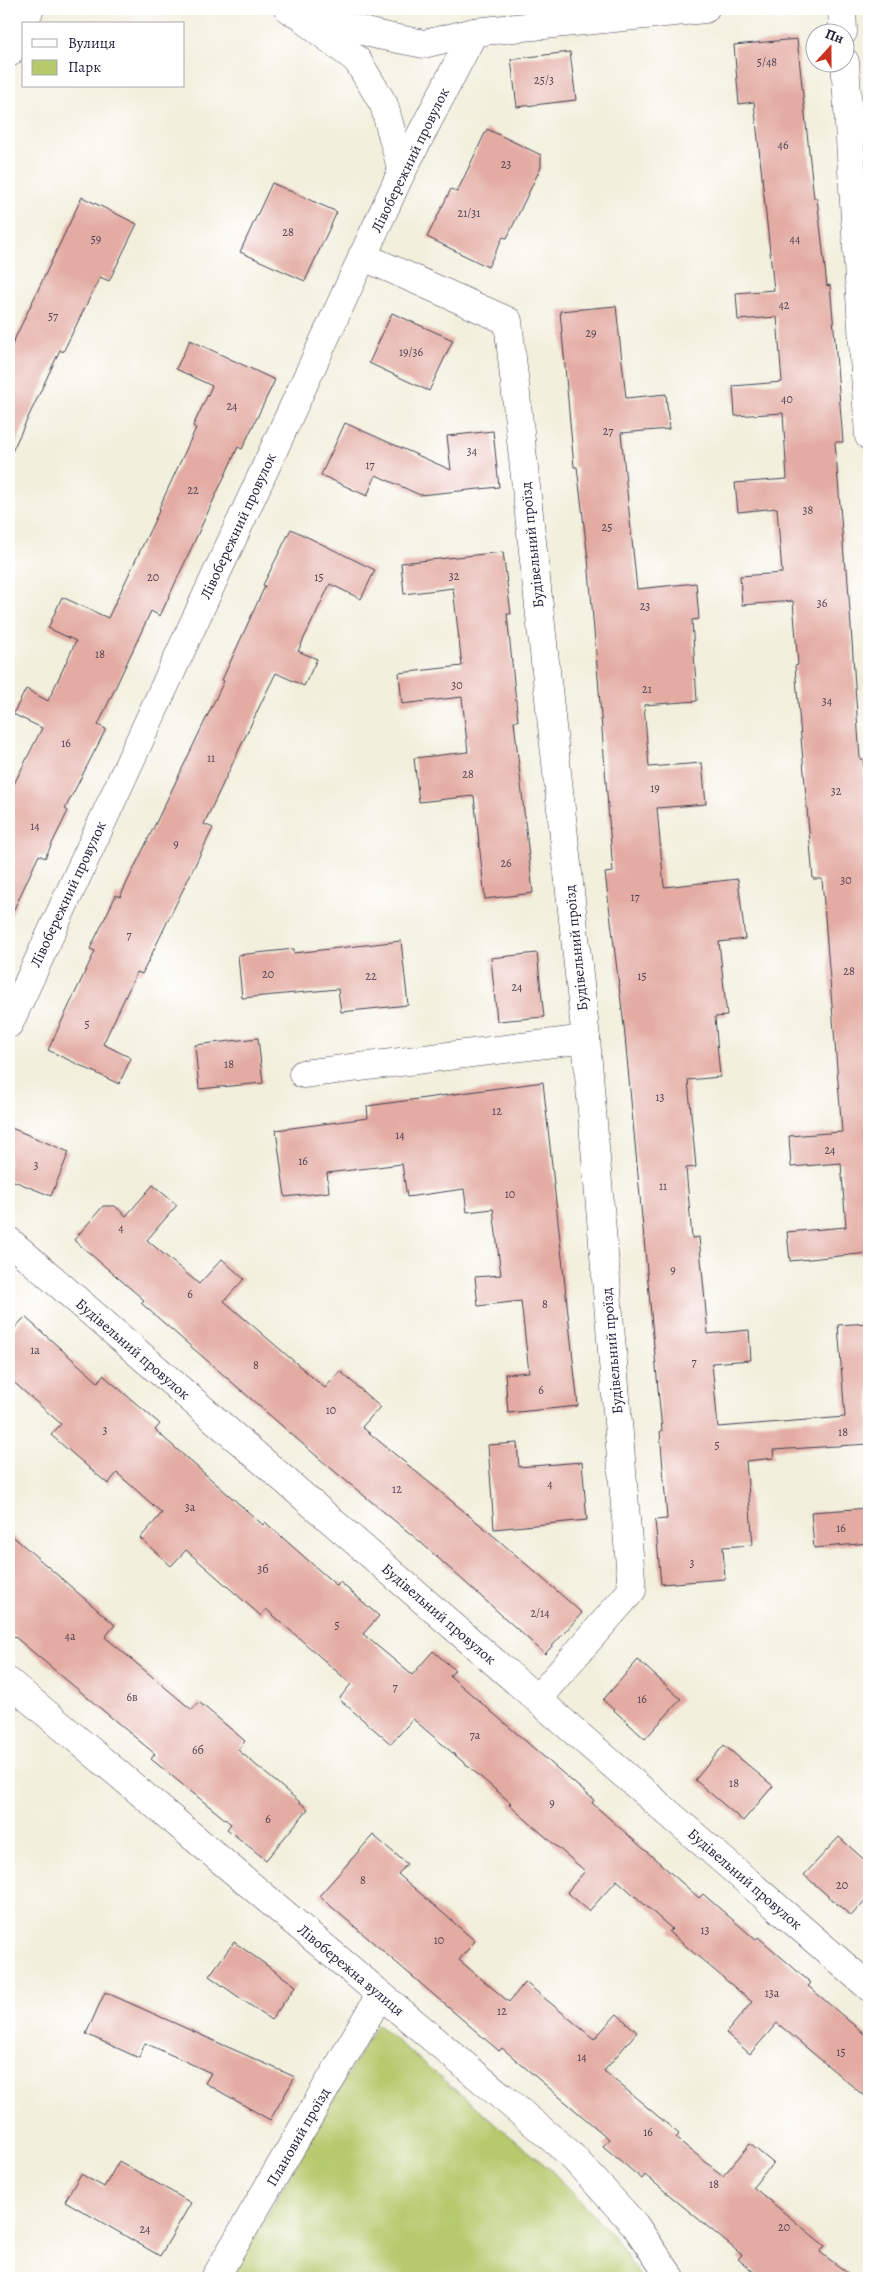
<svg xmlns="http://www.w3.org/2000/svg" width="878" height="2287" font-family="Alegreya,serif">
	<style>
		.green { fill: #b6c96d; stroke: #6c7654 }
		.building { fill: #e3aba2 }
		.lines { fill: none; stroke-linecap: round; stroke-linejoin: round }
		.minor-casing { stroke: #414153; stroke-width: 29 }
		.minor { stroke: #fff; stroke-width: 28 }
		.labels { text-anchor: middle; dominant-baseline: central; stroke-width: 4; stroke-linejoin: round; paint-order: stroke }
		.number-label { font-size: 12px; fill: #524455 }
		.street-label { font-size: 15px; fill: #22223b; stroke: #fff }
	</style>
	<rect width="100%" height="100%" fill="#fff"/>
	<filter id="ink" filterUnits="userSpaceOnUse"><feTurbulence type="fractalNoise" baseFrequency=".02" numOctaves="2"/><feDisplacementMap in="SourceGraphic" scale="10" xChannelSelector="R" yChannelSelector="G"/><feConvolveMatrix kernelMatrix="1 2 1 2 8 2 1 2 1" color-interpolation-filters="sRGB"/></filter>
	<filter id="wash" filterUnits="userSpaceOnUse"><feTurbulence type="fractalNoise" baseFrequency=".0096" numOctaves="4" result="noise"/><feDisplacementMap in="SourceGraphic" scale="20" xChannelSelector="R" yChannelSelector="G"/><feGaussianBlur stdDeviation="1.12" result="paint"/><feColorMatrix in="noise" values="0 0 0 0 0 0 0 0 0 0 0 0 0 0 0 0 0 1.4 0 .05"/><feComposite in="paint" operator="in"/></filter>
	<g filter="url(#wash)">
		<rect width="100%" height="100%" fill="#f2efdc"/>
		<!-- green -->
		<path class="green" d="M 377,2024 L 552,2171 L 616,2240 L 641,2278 L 231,2278 Z"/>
		<g id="blocks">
			<!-- building -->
			<g class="building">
				<path d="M 797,39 L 814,198 L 817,198 L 827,286 L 830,285 L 835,341 L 843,442 L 835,442 L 845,569 L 847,568 L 860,759 L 863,759 L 867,818 L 869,854 L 869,1253 L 790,1261 L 787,1232 L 846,1227 L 841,1163 L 791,1167 L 789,1136 L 842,1132 L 822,879 L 813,879 L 795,666 L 798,665 L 793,601 L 742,605 L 740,576 L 782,573 L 777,508 L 738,512 L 735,483 L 787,479 L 783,413 L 735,416 L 733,386 L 782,382 L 777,317 L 738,320 L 736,293 L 774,290 L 754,102 L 739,104 L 734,45 Z"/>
				<path d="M 570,52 L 576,100 L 517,107 L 511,59 Z"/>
				<path d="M 487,129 L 541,155 L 541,167 L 507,238 L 503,237 L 488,267 L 427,237 L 451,189 L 457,192 Z"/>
				<path d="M 272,183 L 337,212 L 305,281 L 240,252 Z"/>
				<path d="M 82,197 L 137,224 L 109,281 L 100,277 L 63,352 L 60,350 L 9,458 L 9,351 Z"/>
				<path d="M 616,306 L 626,398 L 666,394 L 669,429 L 621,433 L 637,589 L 696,583 L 699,619 L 692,620 L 697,701 L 644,705 L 649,767 L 702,763 L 706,804 L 657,808 L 664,887 L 738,879 L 745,939 L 719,942 L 727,1016 L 715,1017 L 720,1077 L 688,1080 L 696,1167 L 686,1168 L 692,1238 L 699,1237 L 708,1334 L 749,1330 L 751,1360 L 712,1363 L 718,1427 L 845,1417 L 838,1325 L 869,1323 L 869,1444 L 773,1450 L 774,1458 L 746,1461 L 753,1545 L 723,1547 L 725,1579 L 661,1584 L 655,1520 L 667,1519 L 660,1431 L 662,1431 L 624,1026 L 605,873 L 613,872 L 598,678 L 588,559 L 577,467 L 574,467 L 560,311 Z"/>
				<path d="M 392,313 L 453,340 L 429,391 L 369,363 Z"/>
				<path d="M 190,340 L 275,380 L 242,449 L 238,447 L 160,616 L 151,611 L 98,725 L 106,729 L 65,809 L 68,811 L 45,858 L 39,855 L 9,920 L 9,794 L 42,728 L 13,714 L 26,689 L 48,701 L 76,641 L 48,628 L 62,597 L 108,618 L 160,509 L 159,508 L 196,428 L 193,426 L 212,386 L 176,369 Z"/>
				<path d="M 345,423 L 451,470 L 447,436 L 493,431 L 499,487 L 420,495 L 376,475 L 367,496 L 321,475 Z"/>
				<path d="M 291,529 L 375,570 L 361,599 L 330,584 L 298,651 L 317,659 L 304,686 L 276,673 L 263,699 L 204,824 L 213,828 L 142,974 L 137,972 L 103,1044 L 131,1058 L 119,1084 L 48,1050 L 95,951 L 90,949 L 116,895 L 120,897 L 180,773 L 224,681 L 222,680 L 265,586 L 263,585 Z"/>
				<path d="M 503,552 L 511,614 L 507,614 L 518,721 L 514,721 L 533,893 L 485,899 L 474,796 L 419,802 L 414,758 L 468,752 L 462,697 L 402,704 L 399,673 L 462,666 L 453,588 L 404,594 L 401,563 Z"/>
				<path d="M 401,941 L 408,1005 L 341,1012 L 338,989 L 242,998 L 238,955 L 294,949 L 294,953 Z"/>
				<path d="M 537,953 L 544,1017 L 497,1021 L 491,958 Z"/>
				<path d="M 258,1038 L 263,1083 L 199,1089 L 195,1045 Z"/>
				<path d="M 543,1082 L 578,1406 L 508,1413 L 505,1374 L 529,1372 L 521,1301 L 478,1306 L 475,1277 L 501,1275 L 493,1209 L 467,1212 L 464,1189 L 407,1197 L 402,1164 L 327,1173 L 329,1192 L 285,1197 L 276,1130 L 368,1118 L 367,1106 Z"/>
				<path d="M 9,1127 L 69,1152 L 51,1196 L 9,1179 Z"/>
				<path d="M 153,1185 L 177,1205 L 147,1240 L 199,1284 L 222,1259 L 244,1279 L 224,1301 L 325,1388 L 340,1371 L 380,1407 L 362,1427 L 495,1537 L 582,1613 L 545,1654 L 418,1540 L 328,1466 L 141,1303 L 144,1300 L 74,1240 L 103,1206 L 115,1206 L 126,1216 Z"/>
				<path d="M 25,1317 L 98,1382 L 103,1375 L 160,1424 L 155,1430 L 263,1525 L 265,1522 L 337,1586 L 340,1582 L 379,1616 L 363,1634 L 412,1675 L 433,1651 L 455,1670 L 450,1676 L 594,1800 L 592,1803 L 699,1898 L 703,1894 L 756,1940 L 758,1937 L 811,1983 L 808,1986 L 869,2038 L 869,2100 L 777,2023 L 750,2054 L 726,2033 L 752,2002 L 669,1932 L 672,1929 L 617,1880 L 589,1911 L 567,1892 L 585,1871 L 509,1805 L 511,1803 L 413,1719 L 391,1744 L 339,1699 L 351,1684 L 266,1609 L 261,1616 L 186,1550 L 171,1566 L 140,1538 L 162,1513 L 117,1473 L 108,1484 L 51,1435 L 61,1424 L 9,1378 L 9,1334 Z"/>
				<path d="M 517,1443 L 519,1467 L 582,1462 L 587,1520 L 494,1529 L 488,1445 Z"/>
				<path d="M 869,1508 L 869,1543 L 814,1548 L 811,1512 Z"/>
				<path d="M 9,1533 L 115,1625 L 105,1637 L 192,1710 L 199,1702 L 245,1741 L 238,1750 L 308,1809 L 266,1860 L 227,1829 L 231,1824 L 151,1759 L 155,1754 L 9,1632 Z"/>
				<path d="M 638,1660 L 681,1699 L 645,1739 L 603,1700 Z"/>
				<path d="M 724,1745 L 773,1786 L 743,1821 L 695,1780 Z"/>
				<path d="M 373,1835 L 407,1864 L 398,1874 L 475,1941 L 459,1960 L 509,2002 L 525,1982 L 594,2039 L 617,2014 L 637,2032 L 604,2071 L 679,2134 L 676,2138 L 723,2176 L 750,2144 L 773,2163 L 753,2187 L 825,2246 L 820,2252 L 854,2278 L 761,2278 L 738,2259 L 742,2255 L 645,2175 L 642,2179 L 603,2146 L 609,2139 L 502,2048 L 499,2051 L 319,1896 Z"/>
				<path d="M 839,1837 L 869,1864 L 869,1896 L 851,1916 L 804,1875 Z"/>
				<path d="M 234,1942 L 296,1986 L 271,2020 L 209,1976 Z"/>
				<path d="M 105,1992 L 295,2077 L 270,2120 L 205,2083 L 211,2073 L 145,2043 L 139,2058 L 86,2034 Z"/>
				<path d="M 119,2161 L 191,2203 L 160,2256 L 65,2201 L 81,2174 L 104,2187 Z"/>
			</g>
		</g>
	</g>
	<g filter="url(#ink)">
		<use href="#blocks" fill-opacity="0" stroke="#414153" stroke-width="1"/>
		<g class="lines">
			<!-- minor casing -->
			<g class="minor-casing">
				<g id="minor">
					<path d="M 288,9 L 296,13 L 378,35 L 424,44 L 474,32 L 705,9"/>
					<path d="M 842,9 L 843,32"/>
					<path d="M 307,22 L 357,60 L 384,105 L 402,171"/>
					<path d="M 9,53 L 30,9"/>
					<path d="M 845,62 L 869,436"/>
					<path d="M 362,256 L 508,321 L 586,1039 L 632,1590 L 537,1699"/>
					<path d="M 9,1024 L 402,171 L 474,32"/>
					<path d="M 303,1074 L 586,1039"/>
					<path d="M 9,1241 L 869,1987"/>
					<path d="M 9,1682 L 569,2153 L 635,2225 L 671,2278"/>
					<path d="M 215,2278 L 380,1995"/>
				</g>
			</g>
			<!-- minor -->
			<use href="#minor" class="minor"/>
		</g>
	</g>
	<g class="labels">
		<!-- number labels -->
		<g class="number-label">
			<text x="767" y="62">5/48</text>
			<text x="544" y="80">25/3</text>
			<text x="783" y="145">46</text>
			<text x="506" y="164">23</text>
			<text x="469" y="213">21/31</text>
			<text x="288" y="232">28</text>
			<text x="96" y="239">59</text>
			<text x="795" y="239">44</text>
			<text x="784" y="305">42</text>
			<text x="53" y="316">57</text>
			<text x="591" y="333">29</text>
			<text x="411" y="352">19/36</text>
			<text x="787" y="399">40</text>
			<text x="232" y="406">24</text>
			<text x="608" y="431">27</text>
			<text x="472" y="451">34</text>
			<text x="370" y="465">17</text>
			<text x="193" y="490">22</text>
			<text x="808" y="510">38</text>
			<text x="607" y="527">25</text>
			<text x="454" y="576">32</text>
			<text x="153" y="577">20</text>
			<text x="319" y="577">15</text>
			<text x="822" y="603">36</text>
			<text x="645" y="606">23</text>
			<text x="100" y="654">18</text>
			<text x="457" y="685">30</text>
			<text x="647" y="689">21</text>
			<text x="827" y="701">34</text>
			<text x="66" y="743">16</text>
			<text x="211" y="758">11</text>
			<text x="468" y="774">28</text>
			<text x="655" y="788">19</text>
			<text x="836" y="791">32</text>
			<text x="35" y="826">14</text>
			<text x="176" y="844">9</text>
			<text x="506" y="863">26</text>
			<text x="846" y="880">30</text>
			<text x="635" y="897">17</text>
			<text x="129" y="935">7</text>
			<text x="849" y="971">28</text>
			<text x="268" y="974">20</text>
			<text x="371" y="976">22</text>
			<text x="642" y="976">15</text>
			<text x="517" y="987">24</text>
			<text x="87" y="1024">5</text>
			<text x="229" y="1064">18</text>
			<text x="660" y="1097">13</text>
			<text x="497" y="1111">12</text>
			<text x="400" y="1135">14</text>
			<text x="830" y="1150">24</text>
			<text x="303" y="1161">16</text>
			<text x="36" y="1165">3</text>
			<text x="663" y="1186">11</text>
			<text x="510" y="1194">10</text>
			<text x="121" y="1228">4</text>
			<text x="673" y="1270">9</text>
			<text x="190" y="1294">6</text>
			<text x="545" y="1304">8</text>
			<text x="35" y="1350">1а</text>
			<text x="694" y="1362">7</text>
			<text x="256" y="1365">8</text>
			<text x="541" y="1390">6</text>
			<text x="331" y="1410">10</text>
			<text x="105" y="1430">3</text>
			<text x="843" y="1432">18</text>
			<text x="717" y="1445">5</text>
			<text x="550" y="1484">4</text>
			<text x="397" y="1489">12</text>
			<text x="190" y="1507">3а</text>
			<text x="841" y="1528">16</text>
			<text x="692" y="1563">3</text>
			<text x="263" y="1569">3б</text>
			<text x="540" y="1613">2/14</text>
			<text x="337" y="1625">5</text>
			<text x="70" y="1636">4а</text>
			<text x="395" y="1687">7</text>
			<text x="132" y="1697">6в</text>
			<text x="642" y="1699">16</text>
			<text x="475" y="1735">7а</text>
			<text x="198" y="1750">6б</text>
			<text x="734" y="1783">18</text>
			<text x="552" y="1803">9</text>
			<text x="268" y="1819">6</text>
			<text x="363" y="1880">8</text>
			<text x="842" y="1885">20</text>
			<text x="705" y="1930">13</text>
			<text x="439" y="1940">10</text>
			<text x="772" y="1993">13а</text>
			<text x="502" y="2011">12</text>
			<text x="841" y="2052">15</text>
			<text x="582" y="2057">14</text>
			<text x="648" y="2132">16</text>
			<text x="714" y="2184">18</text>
			<text x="784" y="2227">20</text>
			<text x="145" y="2229">24</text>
		</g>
		<!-- street labels -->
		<g class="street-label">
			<text transform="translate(410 160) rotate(-64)">Лівобережний провулок</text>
			<text transform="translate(238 526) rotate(-65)">Лівобережний провулок</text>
			<text transform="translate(532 545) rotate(-96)">Будівельний проїзд</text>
			<text transform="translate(68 894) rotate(-65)">Лівобережний провулок</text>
			<text transform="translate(576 948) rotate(-96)">Будівельний проїзд</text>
			<text transform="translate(133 1349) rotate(41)">Будівельний провулок</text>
			<text transform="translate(612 1351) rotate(-95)">Будівельний проїзд</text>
			<text transform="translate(439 1614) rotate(41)">Будівельний провулок</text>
			<text transform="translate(745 1879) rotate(41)">Будівельний провулок</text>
			<text transform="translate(351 1970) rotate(40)">Лівобережна вулиця</text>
			<text transform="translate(298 2137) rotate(-60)">Плановий проїзд</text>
		</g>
	</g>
	<!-- margin -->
	<rect width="878" height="2287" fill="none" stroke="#fff" stroke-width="30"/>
	<!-- legend -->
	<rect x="22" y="22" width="162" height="65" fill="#ffffff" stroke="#a7a7b1"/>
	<rect x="32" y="39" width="25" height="8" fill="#ffffff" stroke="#a7a7b1"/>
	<text x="68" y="48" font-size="15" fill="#22223b">Вулиця</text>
	<rect x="32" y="60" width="25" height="15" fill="#b6c96d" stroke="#a7a7b1"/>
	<text x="68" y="72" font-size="15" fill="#22223b">Парк</text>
	<!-- north arrow -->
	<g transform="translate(830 48) rotate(21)"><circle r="24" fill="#ffffff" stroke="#a7a7b1"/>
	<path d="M0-4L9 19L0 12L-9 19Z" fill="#c8321e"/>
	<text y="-8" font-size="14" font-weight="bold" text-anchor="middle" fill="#22223b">Пн</text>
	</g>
</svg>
